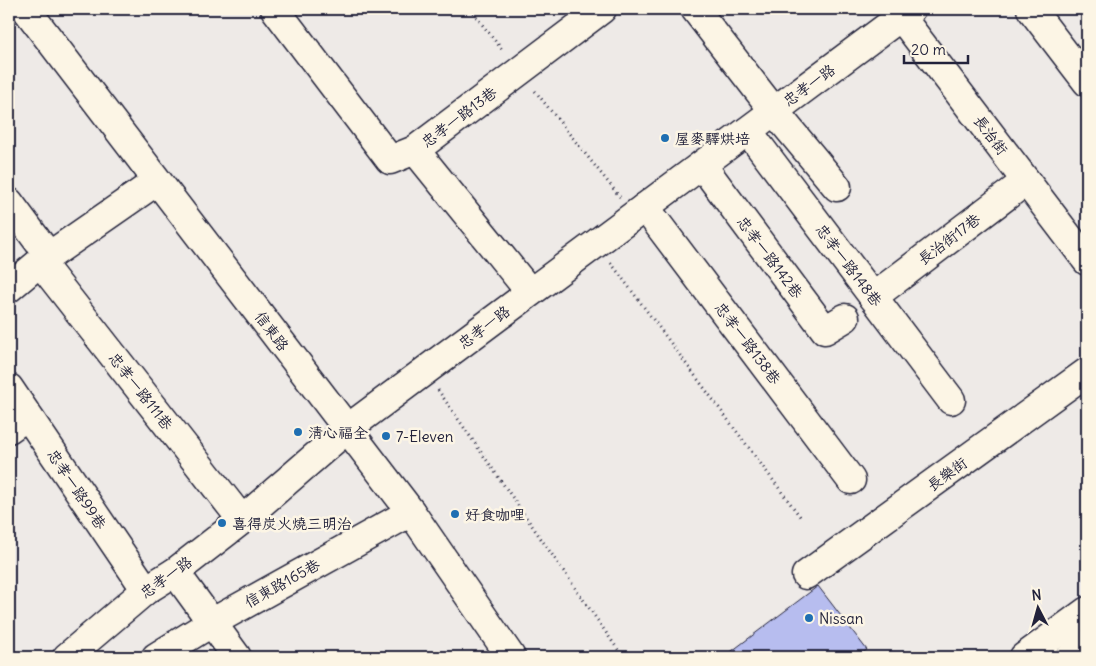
<svg xmlns="http://www.w3.org/2000/svg" width="1096" height="666" font-family="Delius,'LXGW WenKai TC',sans-serif">
	<style>
		.building { fill: #b7bdef; stroke: #22223b }
		.lines { fill: none; stroke-linecap: round; stroke-linejoin: round }
		.minor-casing { stroke: #22223b; stroke-width: 31 }
		.major-casing { stroke: #22223b; stroke-width: 31 }
		.path { stroke: #22223b; stroke-width: 3; stroke-dasharray: 1 4; stroke-linecap: butt }
		.minor { stroke: #fcf5e5; stroke-width: 28 }
		.major { stroke: #fcf5e5; stroke-width: 28 }
		.poi-dot { fill: #1f6fb2; stroke: #fcf5e5; stroke-width: 2 }
		.labels { text-anchor: middle; dominant-baseline: central; stroke-width: 5; stroke-linejoin: round; paint-order: stroke }
		.street-label { font-size: 15px; fill: #22223b; stroke: #fcf5e5 }
		.poi-label { font-size: 15px; fill: #22223b; stroke: #fcf5e5; text-anchor: start }
	</style>
	<rect width="100%" height="100%" fill="#eeeae7"/>
	<filter id="ink" filterUnits="userSpaceOnUse"><feTurbulence type="fractalNoise" baseFrequency=".02" numOctaves="2"/><feDisplacementMap in="SourceGraphic" scale="10" xChannelSelector="R" yChannelSelector="G"/><feConvolveMatrix kernelMatrix="1 2 1 2 8 2 1 2 1" color-interpolation-filters="sRGB"/></filter>
	<g filter="url(#ink)">
		<!-- building -->
		<path class="building" d="M 818,586 L 867,650 L 855,657 L 724,657 Z"/>
		<g class="lines">
			<!-- minor casing -->
			<g class="minor-casing">
				<g id="minor">
					<path d="M 26,9 L 411,512 L 511,657"/>
					<path d="M 275,9 L 390,160 L 415,150"/>
					<path d="M 695,9 L 774,111 L 837,187"/>
					<path d="M 895,9 L 1087,261"/>
					<path d="M 1031,9 L 1087,82"/>
					<path d="M 748,131 L 951,400"/>
					<path d="M 702,165 L 825,330 L 845,318"/>
					<path d="M 9,202 L 49,256 L 40,262 L 9,288"/>
					<path d="M 645,207 L 851,480"/>
					<path d="M 49,256 L 157,181"/>
					<path d="M 40,262 L 242,520"/>
					<path d="M 530,292 L 415,150 L 602,9"/>
					<path d="M 873,297 L 1026,181"/>
					<path d="M 9,388 L 146,590"/>
					<path d="M 9,429 L 27,416"/>
					<path d="M 175,572 L 237,657"/>
					<path d="M 806,575 L 1087,372"/>
					<path d="M 67,657 L 146,590 L 175,572 L 242,520 L 347,429 L 911,9"/>
					<path d="M 156,657 L 211,623 L 411,512"/>
				</g>
			</g>
			<!-- major casing -->
			<g class="major-casing">
				<g id="major">
					<path d="M 1024,657 L 1087,611"/>
					<path d="M 1070,657 L 1087,644"/>
				</g>
			</g>
			<!-- path -->
			<g class="path">
				<path d="M 470,9 L 504,52"/>
				<path d="M 535,91 L 620,197"/>
				<path d="M 611,263 L 802,519"/>
				<path d="M 438,390 L 623,657"/>
			</g>
			<!-- minor -->
			<use href="#minor" class="minor"/>
			<!-- major -->
			<use href="#major" class="major"/>
		</g>
	</g>
	<!-- markers -->
	<g class="poi-dot">
		<circle cx="665" cy="138" r="5"/>
		<circle cx="298" cy="432" r="5"/>
		<circle cx="386" cy="436" r="5"/>
		<circle cx="455" cy="514" r="5"/>
		<circle cx="222" cy="523" r="5"/>
		<circle cx="809" cy="618" r="5"/>
	</g>
	<g class="labels">
		<!-- street labels -->
		<g class="street-label">
			<text transform="translate(809 85) rotate(-36)">忠孝一路</text>
			<text transform="translate(459 117) rotate(-37)">忠孝一路13巷</text>
			<text transform="translate(991 135) rotate(53)">長治街</text>
			<text transform="translate(949 239) rotate(-37)">長治街17巷</text>
			<text transform="translate(770 257) rotate(53)">忠孝一路142巷</text>
			<text transform="translate(849 265) rotate(53)">忠孝一路148巷</text>
			<text transform="translate(484 327) rotate(-37)">忠孝一路</text>
			<text transform="translate(272 331) rotate(53)">信東路</text>
			<text transform="translate(748 343) rotate(53)">忠孝一路138巷</text>
			<text transform="translate(141 391) rotate(52)">忠孝一路111巷</text>
			<text transform="translate(947 474) rotate(-36)">長樂街</text>
			<text transform="translate(77 489) rotate(56)">忠孝一路99巷</text>
			<text transform="translate(166 577) rotate(-36)">忠孝一路</text>
			<text transform="translate(282 583) rotate(-29)">信東路165巷</text>
		</g>
		<!-- poi labels -->
		<g class="poi-label">
			<text x="675" y="138">屋麥驛烘培</text>
			<text x="308" y="432">清心福全</text>
			<text x="396" y="436">7-Eleven</text>
			<text x="465" y="514">好食咖哩</text>
			<text x="232" y="523">喜得炭火燒三明治</text>
			<text x="819" y="618">Nissan</text>
		</g>
	</g>
	<!-- margin -->
	<rect width="1096" height="666" fill="none" stroke="#fcf5e5" stroke-width="30"/>
	<rect x="15" y="15" width="1066" height="636" fill="none" stroke="#22223b" stroke-width="2" filter="url(#ink)"/>
	<!-- north arrow -->
	<g transform="translate(1038 608) rotate(354)" stroke="#fcf5e5" stroke-width="4" paint-order="stroke">
	<path d="M0-4L9 19L0 12L-9 19Z" fill="#22223b"/>
	<text y="-8" font-size="14" font-weight="bold" text-anchor="middle" fill="#22223b">N</text>
	</g>
	<!-- scale -->
	<path d="M904 55v8h64v-8" fill="none" stroke="#22223b" stroke-width="2.5"/>
	<text x="911" y="55" font-size="15" fill="#22223b" stroke="#fcf5e5" stroke-width="4" paint-order="stroke">20 m</text>
</svg>
